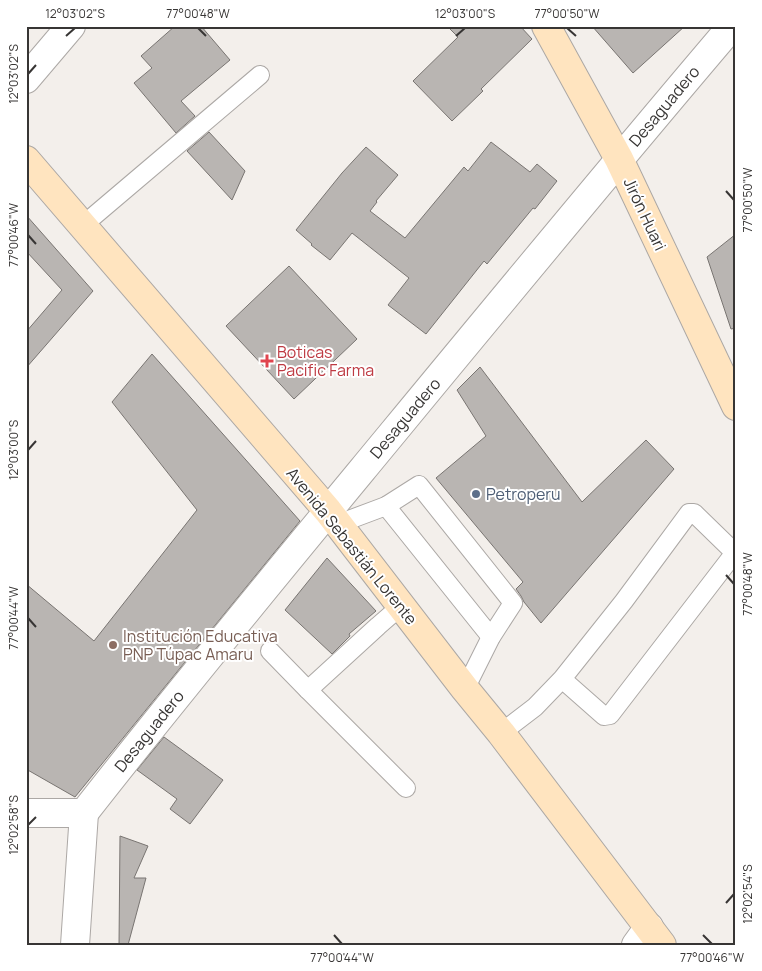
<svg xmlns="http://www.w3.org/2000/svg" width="762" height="971" font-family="Manrope,sans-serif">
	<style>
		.building { fill: #b9b5b2; stroke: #797572 }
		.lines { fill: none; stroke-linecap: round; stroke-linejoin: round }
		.lane-casing { stroke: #aca8a5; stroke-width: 20 }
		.street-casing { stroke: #aca8a5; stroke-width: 30 }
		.secondary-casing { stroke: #aca8a5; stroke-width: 30 }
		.lane { stroke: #fff; stroke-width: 18 }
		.street { stroke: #fff; stroke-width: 28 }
		.secondary { stroke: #ffe4bf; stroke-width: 28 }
		.ticks { fill: none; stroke: #373534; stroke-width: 2 }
		.health-dot { fill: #e0444e; stroke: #fff; stroke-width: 2 }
		.service-dot { fill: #5c6f8a; stroke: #fff; stroke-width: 2 }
		.education-dot { fill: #8d6e63; stroke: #fff; stroke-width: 2 }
		.labels { text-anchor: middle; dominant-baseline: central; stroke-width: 4; stroke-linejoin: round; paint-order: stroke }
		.street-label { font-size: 16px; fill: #373534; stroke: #fff }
		.health-label { font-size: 16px; fill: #be3a42; stroke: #fff; text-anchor: start }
		.service-label { font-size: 16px; fill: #4e5e75; stroke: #fff; text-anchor: start }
		.education-label { font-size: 16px; fill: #785e54; stroke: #fff; text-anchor: start }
		.neatline { fill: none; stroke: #373534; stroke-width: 2 }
		.ticks-label { font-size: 12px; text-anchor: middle; fill: #373534 }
	</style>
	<rect width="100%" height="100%" fill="#f3efeb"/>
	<!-- building -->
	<g class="building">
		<path d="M 175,26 L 201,26 L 230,60 L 181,101 L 195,116 L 176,133 L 134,83 L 152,68 L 141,56 Z"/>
		<path d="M 447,26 L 520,26 L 532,39 L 481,89 L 483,91 L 452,121 L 413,81 L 458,37 Z"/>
		<path d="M 592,26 L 685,26 L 633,73 Z"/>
		<path d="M 209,132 L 245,171 L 232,200 L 187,151 Z"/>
		<path d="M 491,142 L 530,172 L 537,164 L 557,181 L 535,209 L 533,208 L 487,264 L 484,261 L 426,334 L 388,305 L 409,278 L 352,233 L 330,260 L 311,245 L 312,244 L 296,230 L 342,173 L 366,147 L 398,175 L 376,201 L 377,202 L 370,211 L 405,238 L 464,167 L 468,171 Z"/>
		<path d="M 26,215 L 93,291 L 26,368 L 26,332 L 62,290 L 26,251 Z"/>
		<path d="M 736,234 L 736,328 L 731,329 L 707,257 Z"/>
		<path d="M 289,266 L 357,339 L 294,399 L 226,326 Z"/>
		<path d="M 152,354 L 300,521 L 75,797 L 26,769 L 26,584 L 94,641 L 197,510 L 112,402 Z"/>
		<path d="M 480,367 L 582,502 L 646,440 L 674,469 L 541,623 L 524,602 L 521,596 L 516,589 L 523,582 L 436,478 L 486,436 L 457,390 Z"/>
		<path d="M 327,558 L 376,611 L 349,634 L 350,636 L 332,654 L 285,610 Z"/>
		<path d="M 164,737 L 223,780 L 190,824 L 170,809 L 177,799 L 137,770 Z"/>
		<path d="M 120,836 L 148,846 L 134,878 L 146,878 L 128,945 L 119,945 Z"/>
	</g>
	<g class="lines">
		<!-- lane casing -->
		<g class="lane-casing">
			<g id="lane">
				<path d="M 82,226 L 260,75"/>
				<path d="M 386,506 L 491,637"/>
				<path d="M 338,524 L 386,506 L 419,485 L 513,603 L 491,637 L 465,689"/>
				<path d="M 401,606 L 378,626 L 308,690 L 406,788"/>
				<path d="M 270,651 L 308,690"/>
				<path d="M 501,733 L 535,707 L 562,679 L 624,601 L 689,513 L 694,513 L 732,550 L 734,552 L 733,555 L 610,715 L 604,716 L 562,679"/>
			</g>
		</g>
		<!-- street casing -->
		<g class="street-casing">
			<g id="street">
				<path d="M 26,79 L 71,26"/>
				<path d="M 26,813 L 84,813"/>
				<path d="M 84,813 C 184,685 287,561 391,435 C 504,298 617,161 732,26"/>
				<path d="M 75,945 L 84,813"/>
				<path d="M 636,945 L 649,927"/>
			</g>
		</g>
		<!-- secondary casing -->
		<g class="secondary-casing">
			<g id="secondary">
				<path d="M 546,26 L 619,159 L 736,406"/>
				<path d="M 26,160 L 328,511 L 465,689 L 501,733 L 662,945"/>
			</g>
		</g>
		<!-- lane -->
		<use href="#lane" class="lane"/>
		<!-- street -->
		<use href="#street" class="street"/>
		<!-- secondary -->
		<use href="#secondary" class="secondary"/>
	</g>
	<!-- ticks -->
	<path class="ticks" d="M 198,28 L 206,36M 567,28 L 576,36M 66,36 L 75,28M 456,36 L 465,28M 28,74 L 36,65M 726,191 L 734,200M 28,235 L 36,244M 28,450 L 36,441M 726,575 L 734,584M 28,618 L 36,627M 28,825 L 36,817M 726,903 L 734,894M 334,935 L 342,944M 703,935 L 712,944"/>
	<!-- markers -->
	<path class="health-dot" d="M264.5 353.5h5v5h5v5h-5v5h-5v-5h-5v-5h5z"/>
	<circle class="service-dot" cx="476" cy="494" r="5"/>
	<circle class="education-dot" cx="113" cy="645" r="5"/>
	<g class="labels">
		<!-- street labels -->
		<g class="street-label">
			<text transform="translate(664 106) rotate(-50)">Desaguadero</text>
			<text transform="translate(645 214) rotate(65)">Jirón Huari</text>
			<text transform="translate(405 418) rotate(-50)">Desaguadero</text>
			<text transform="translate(352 546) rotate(51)">Avenida Sebastián Lorente</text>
			<text transform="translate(149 731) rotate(-51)">Desaguadero</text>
		</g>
		<!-- health labels -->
		<g class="health-label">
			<text x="277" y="352">Boticas<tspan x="277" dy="18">Pacific Farma</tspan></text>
		</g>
		<!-- service labels -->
		<g class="service-label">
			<text x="486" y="494">Petroperu</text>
		</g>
		<!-- education labels -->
		<g class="education-label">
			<text x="123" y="636">Institución Educativa<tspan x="123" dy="18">PNP Túpac Amaru</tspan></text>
		</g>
	</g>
	<!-- border -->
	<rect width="762" height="971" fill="none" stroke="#ffffff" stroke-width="55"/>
	<rect x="28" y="28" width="706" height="916" class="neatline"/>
	<g class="ticks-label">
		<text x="75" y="18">12°03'02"S</text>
		<text x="198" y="18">77°00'48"W</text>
		<text x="465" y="18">12°03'00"S</text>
		<text x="567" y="18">77°00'50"W</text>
		<text transform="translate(14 74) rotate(-90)" y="4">12°03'02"S</text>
		<text transform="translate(748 200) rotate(-90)" y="4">77°00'50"W</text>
		<text transform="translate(14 235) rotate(-90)" y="4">77°00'46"W</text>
		<text transform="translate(14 450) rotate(-90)" y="4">12°03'00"S</text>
		<text transform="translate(748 584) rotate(-90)" y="4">77°00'48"W</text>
		<text transform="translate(14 618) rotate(-90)" y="4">77°00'44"W</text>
		<text transform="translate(14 825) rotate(-90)" y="4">12°02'58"S</text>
		<text transform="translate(748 894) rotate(-90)" y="4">12°02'54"S</text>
		<text x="342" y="962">77°00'44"W</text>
		<text x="712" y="962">77°00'46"W</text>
	</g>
</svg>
